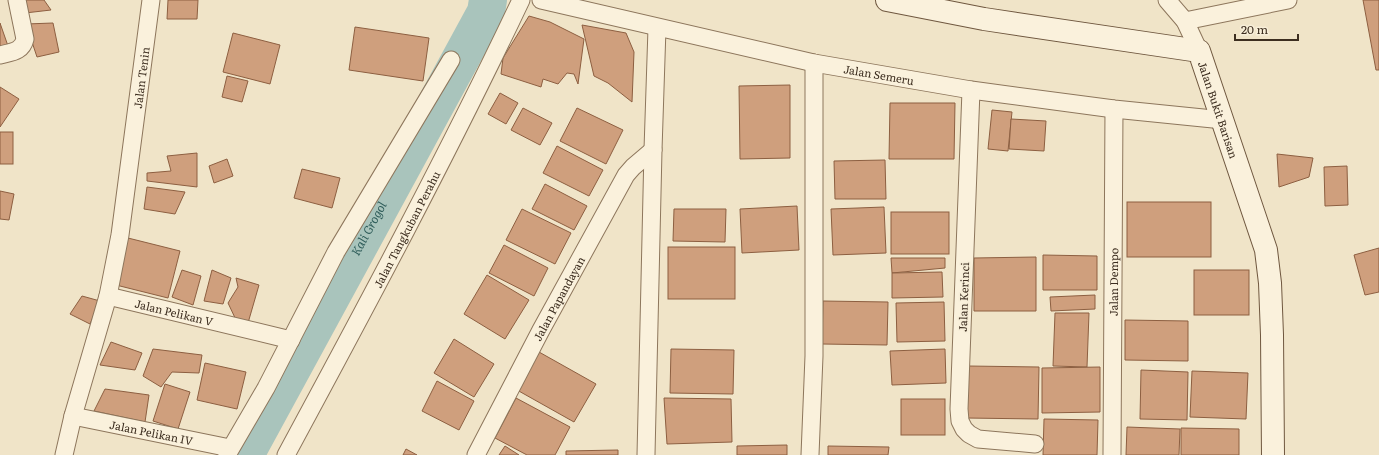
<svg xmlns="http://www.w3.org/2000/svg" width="1379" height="455" font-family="Literata,serif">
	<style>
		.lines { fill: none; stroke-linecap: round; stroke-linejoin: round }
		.river { stroke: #a9c4bc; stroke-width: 38 }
		.building { fill: #cf9f7d; stroke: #8d5f41 }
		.street-casing { stroke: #8d765c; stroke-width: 19 }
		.secondary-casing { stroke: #6f573f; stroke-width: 24 }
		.street { stroke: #faf1dc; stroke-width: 17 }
		.secondary { stroke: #faf1dc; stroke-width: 22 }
		.labels { text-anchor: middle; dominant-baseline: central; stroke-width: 3.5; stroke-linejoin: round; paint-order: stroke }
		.street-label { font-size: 11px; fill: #3d2e20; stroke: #f7eed8 }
		.water-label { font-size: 12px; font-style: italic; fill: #2f5d5a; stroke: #f7eed8 }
	</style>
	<rect width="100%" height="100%" fill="#f0e4c8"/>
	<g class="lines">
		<!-- river -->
		<path class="river" id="s1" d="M 245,455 L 486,12 L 488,0"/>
	</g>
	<!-- building -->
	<g class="building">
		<path d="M 21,0 L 44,0 L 51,10 L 25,13 Z"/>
		<path d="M 168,0 L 198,0 L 197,19 L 167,19 Z"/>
		<path d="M 1363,0 L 1379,0 L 1379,70 L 1376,70 Z"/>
		<path d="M 529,16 L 550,22 L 584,39 L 578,84 L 574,74 L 567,73 L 558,84 L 543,79 L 541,87 L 501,74 L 503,58 Z"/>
		<path d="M 0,23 L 8,46 L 0,48 Z"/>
		<path d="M 53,23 L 59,52 L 37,57 L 26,24 Z"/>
		<path d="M 582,25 L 626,33 L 634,52 L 632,102 L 608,83 L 594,76 Z"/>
		<path d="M 355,27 L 429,38 L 423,81 L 349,70 Z"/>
		<path d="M 233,33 L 280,45 L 270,84 L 223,72 Z"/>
		<path d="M 227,76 L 248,81 L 242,102 L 222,97 Z"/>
		<path d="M 790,85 L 790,158 L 740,159 L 739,86 Z"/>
		<path d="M 0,87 L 19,99 L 0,127 Z"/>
		<path d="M 500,93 L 518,103 L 506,124 L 488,114 Z"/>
		<path d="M 890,103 L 955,103 L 954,159 L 889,159 Z"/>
		<path d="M 523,108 L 552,123 L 540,145 L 511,130 Z"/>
		<path d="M 577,108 L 623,130 L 606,164 L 560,141 Z"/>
		<path d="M 992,110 L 1012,112 L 1008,151 L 988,149 Z"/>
		<path d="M 1011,119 L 1046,121 L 1044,151 L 1009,149 Z"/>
		<rect x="0" y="132" width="13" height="32"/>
		<path d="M 557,146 L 603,170 L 589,196 L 543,173 Z"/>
		<path d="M 197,153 L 197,187 L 147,181 L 147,173 L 171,171 L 167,156 Z"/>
		<path d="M 1277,154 L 1313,158 L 1309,177 L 1279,187 Z"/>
		<path d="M 227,159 L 233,176 L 214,183 L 209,166 Z"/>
		<path d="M 885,160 L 886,199 L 835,199 L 834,161 Z"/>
		<path d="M 1347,166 L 1348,205 L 1325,206 L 1324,167 Z"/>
		<path d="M 302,169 L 340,178 L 332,208 L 294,198 Z"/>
		<path d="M 545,184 L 587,206 L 574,230 L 532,209 Z"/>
		<path d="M 147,187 L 185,192 L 175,214 L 144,209 Z"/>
		<path d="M 0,191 L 14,194 L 9,220 L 0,219 Z"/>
		<rect x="1127" y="202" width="84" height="55"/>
		<path d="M 797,206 L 799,250 L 742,253 L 740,209 Z"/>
		<path d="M 884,207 L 886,253 L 833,255 L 831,209 Z"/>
		<path d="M 522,209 L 571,233 L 555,264 L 506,240 Z"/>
		<path d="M 674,209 L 726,209 L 725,242 L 673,241 Z"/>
		<rect x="891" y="212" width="58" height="42"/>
		<path d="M 128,238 L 180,251 L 168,298 L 116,285 Z"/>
		<path d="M 504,245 L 548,268 L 534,296 L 489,273 Z"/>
		<rect x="668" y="247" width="67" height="52"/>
		<path d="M 1379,248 L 1379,292 L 1365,295 L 1354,255 Z"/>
		<path d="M 1043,255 L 1097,256 L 1097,290 L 1043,290 Z"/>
		<path d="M 1036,257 L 1036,311 L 974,311 L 974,258 Z"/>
		<path d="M 891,258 L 945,258 L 945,268 L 892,273 Z"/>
		<path d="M 182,270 L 201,276 L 193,305 L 172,297 Z"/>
		<path d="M 212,270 L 231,278 L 223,304 L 204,301 Z"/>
		<rect x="1194" y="270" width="55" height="45"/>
		<path d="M 942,272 L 943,297 L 892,298 L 892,273 Z"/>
		<path d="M 487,275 L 529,300 L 505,339 L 464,314 Z"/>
		<path d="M 236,278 L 259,285 L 248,323 L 237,322 L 228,303 L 238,287 Z"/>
		<path d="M 1095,295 L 1095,309 L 1051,311 L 1050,297 Z"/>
		<path d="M 82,296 L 100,301 L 90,324 L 70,314 Z"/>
		<path d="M 823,301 L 888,302 L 887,345 L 822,344 Z"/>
		<path d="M 944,302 L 945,341 L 897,342 L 896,303 Z"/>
		<path d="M 1055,313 L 1089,313 L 1087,367 L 1053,366 Z"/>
		<path d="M 1125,320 L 1188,321 L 1188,361 L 1125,360 Z"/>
		<path d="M 454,339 L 494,364 L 474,397 L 434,373 Z"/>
		<path d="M 111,342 L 142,353 L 135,370 L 100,365 Z"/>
		<path d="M 153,349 L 202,355 L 199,373 L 172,372 L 161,387 L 143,376 Z"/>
		<path d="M 671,349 L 734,350 L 733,394 L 670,393 Z"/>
		<path d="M 945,349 L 946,383 L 892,385 L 890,351 Z"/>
		<path d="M 539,352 L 596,384 L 574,422 L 517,390 Z"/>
		<path d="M 205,363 L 246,372 L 237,409 L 197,400 Z"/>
		<path d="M 968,366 L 1039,367 L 1038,419 L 966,418 Z"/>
		<path d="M 1100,367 L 1100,412 L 1042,413 L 1042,368 Z"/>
		<path d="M 1141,370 L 1188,372 L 1187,420 L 1140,419 Z"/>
		<path d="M 1192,371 L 1248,373 L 1246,419 L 1190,417 Z"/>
		<path d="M 437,381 L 474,401 L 459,430 L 422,411 Z"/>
		<path d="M 165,384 L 190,392 L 178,429 L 153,421 Z"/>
		<path d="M 105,389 L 149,395 L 145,422 L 94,411 Z"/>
		<path d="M 516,398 L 570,427 L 555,455 L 527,455 L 495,438 Z"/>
		<path d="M 664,398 L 731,399 L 732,442 L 667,444 Z"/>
		<rect x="901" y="399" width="44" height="36"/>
		<path d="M 1044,419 L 1098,420 L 1097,455 L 1043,455 Z"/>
		<path d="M 1127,427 L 1180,429 L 1179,455 L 1126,455 Z"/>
		<path d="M 1181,428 L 1239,429 L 1239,455 L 1181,455 Z"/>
		<path d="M 787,445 L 787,455 L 737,455 L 737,446 Z"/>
		<path d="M 505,446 L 519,455 L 499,455 Z"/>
		<path d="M 828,446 L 889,447 L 888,455 L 828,455 Z"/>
		<path d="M 406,449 L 417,455 L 403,455 Z"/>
		<path d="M 618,450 L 618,455 L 566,455 L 566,451 Z"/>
	</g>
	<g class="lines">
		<!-- street casing -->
		<g class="street-casing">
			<g id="street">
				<path id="s2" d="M 541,0 L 814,63 L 971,90 L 1114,109 L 1223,120"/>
				<path d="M 1167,0 L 1185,21 L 1199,51"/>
				<path d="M 1185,21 L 1288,0"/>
				<path d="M 0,55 C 11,52 22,52 25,39 L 17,0"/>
				<path d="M 971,90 L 959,409 L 960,421 L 964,429 L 969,434 L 978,439 L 1035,444"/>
				<path id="s3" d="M 108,296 L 291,340"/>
				<path id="s4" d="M 73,416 L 230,448"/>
				<path id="s5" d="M 64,455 L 73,416 L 108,296 L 120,235 L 151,0"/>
				<path d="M 227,455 L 266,388 L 336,252 L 451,60"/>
				<path id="s6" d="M 286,455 C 367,305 448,154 521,0"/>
				<path id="s7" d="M 476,455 L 541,330 L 626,175 L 633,167 L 653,150"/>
				<path d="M 646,455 L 653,150 L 657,28"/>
				<path d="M 810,455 L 814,356 L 814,63"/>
				<path id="s8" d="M 1112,455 L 1114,109"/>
			</g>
		</g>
		<!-- secondary casing -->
		<g class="secondary-casing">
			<g id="secondary">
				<path id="s9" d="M 887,0 L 984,19 L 1199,51 L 1266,250 L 1270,283 L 1272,335 L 1273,455"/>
			</g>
		</g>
		<!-- street -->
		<use href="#street" class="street"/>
		<!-- secondary -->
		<use href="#secondary" class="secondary"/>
	</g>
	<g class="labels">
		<!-- street labels -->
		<g class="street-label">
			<text stroke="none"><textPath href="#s2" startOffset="346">Jalan Semeru</textPath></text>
			<text stroke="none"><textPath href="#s5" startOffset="386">Jalan Tenin</textPath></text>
			<text stroke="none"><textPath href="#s9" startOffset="378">Jalan Bukit Barisan</textPath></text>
			<text stroke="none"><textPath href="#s6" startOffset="256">Jalan Tangkuban Perahu</textPath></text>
			<text stroke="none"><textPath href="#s8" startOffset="173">Jalan Dempo</textPath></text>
			<text transform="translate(963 297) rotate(-88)">Jalan Kerinci</text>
			<text stroke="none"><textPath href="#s7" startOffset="177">Jalan Papandayan</textPath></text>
			<text stroke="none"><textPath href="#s3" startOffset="68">Jalan Pelikan V</textPath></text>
			<text stroke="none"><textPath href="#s4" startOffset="80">Jalan Pelikan IV</textPath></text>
		</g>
		<!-- water labels -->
		<g class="water-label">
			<text stroke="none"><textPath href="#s1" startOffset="258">Kali Grogol</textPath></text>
		</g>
	</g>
	<!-- scale -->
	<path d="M1235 34v6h63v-6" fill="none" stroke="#3d2e20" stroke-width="2"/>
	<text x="1241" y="34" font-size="12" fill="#3d2e20" stroke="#f7eed8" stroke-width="3" paint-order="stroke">20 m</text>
</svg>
